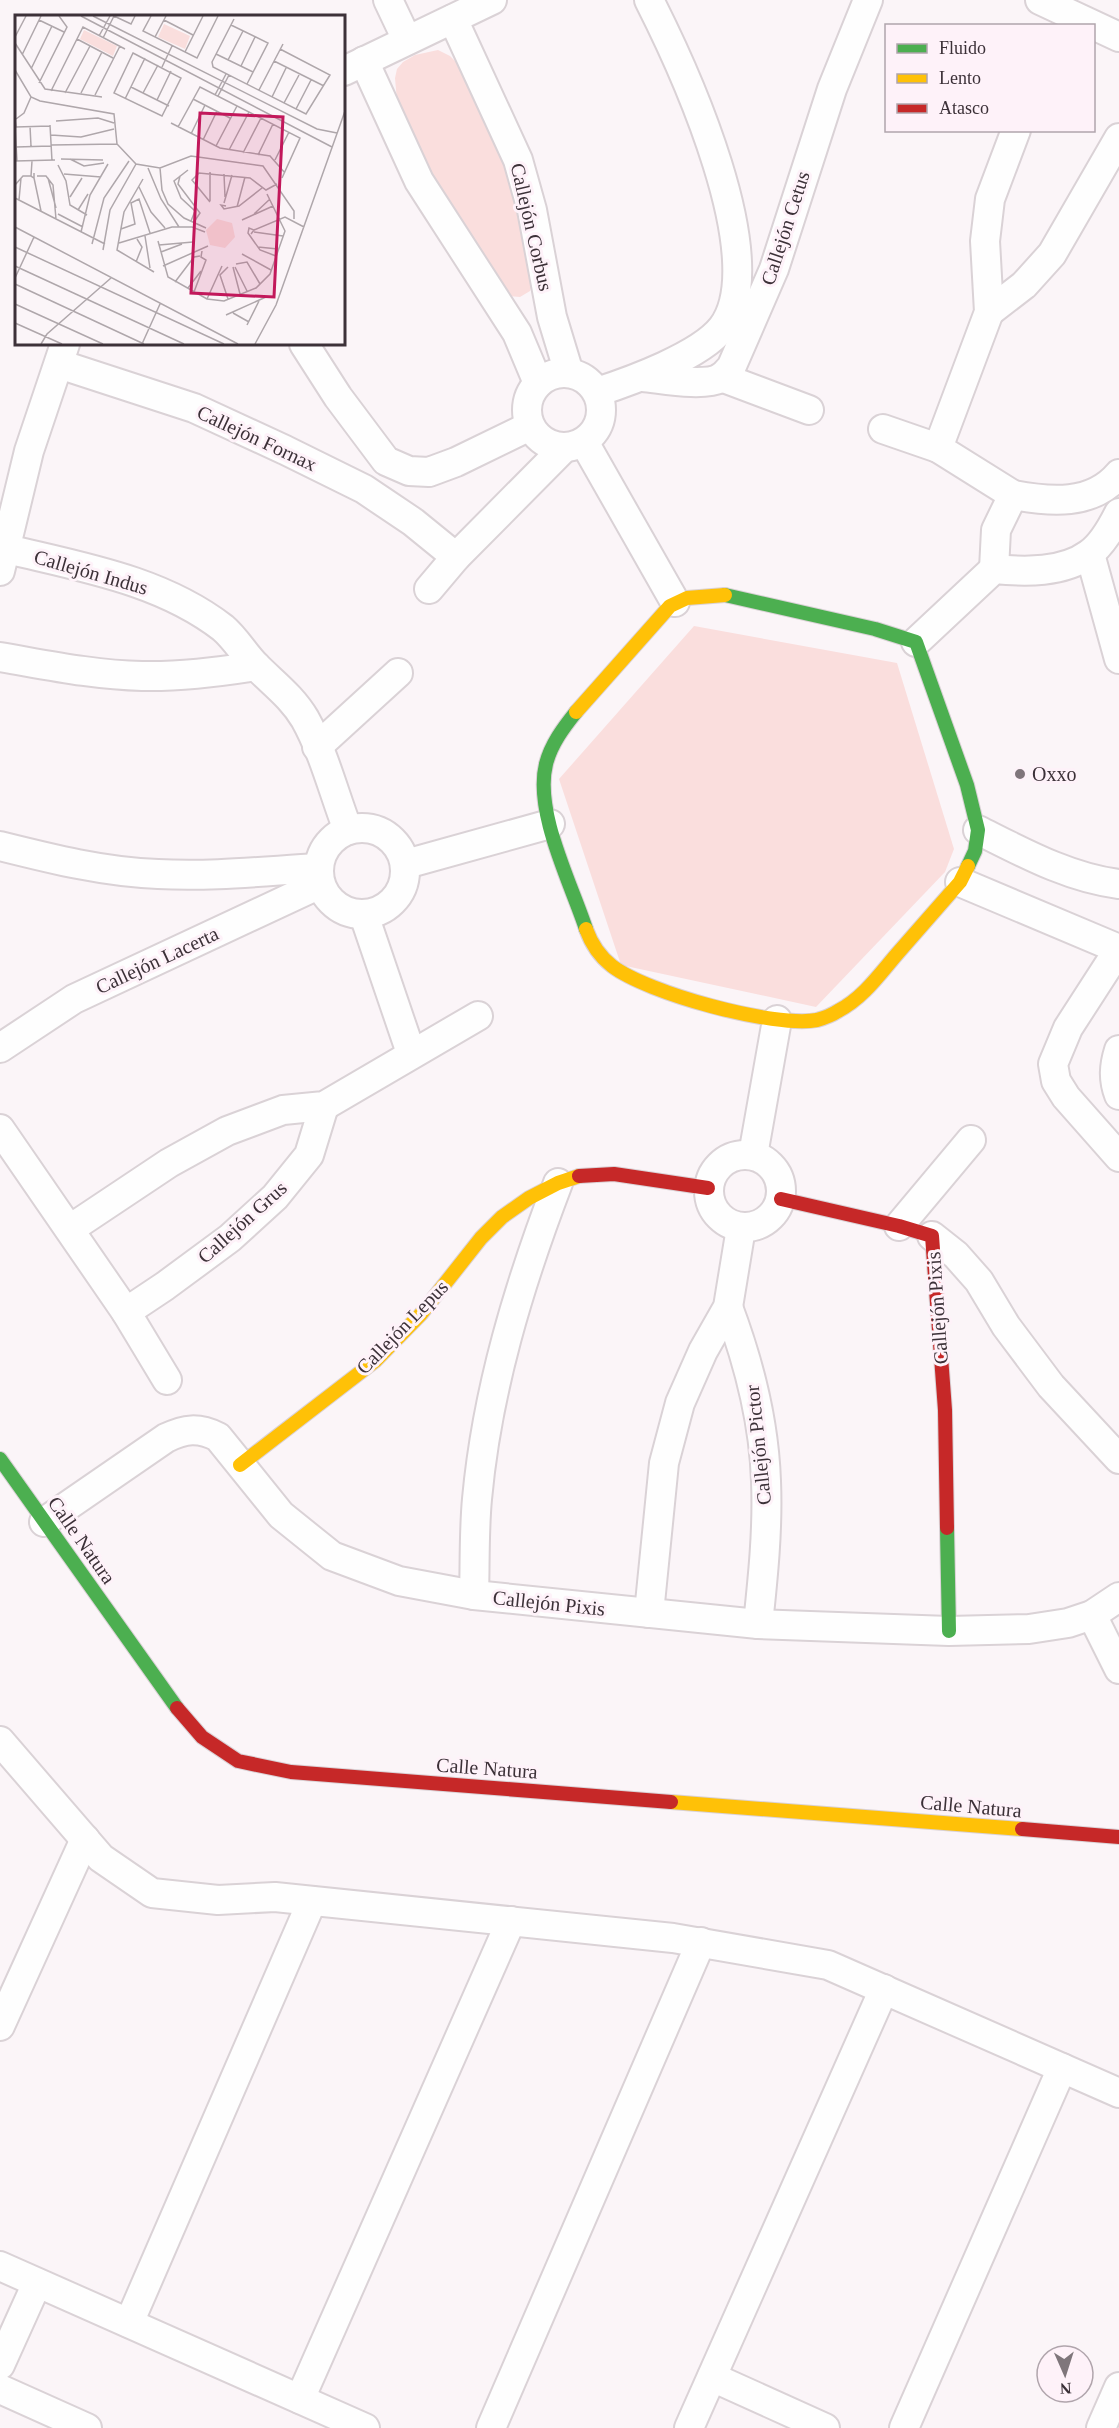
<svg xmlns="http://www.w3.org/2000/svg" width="1119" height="2428" font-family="Georgia,serif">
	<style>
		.green { fill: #fadedd }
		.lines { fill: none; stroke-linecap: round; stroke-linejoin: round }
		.street-casing { stroke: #dad2d6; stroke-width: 32 }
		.fast-casing { stroke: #dad2d6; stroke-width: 16 }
		.slow-casing { stroke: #dad2d6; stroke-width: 16 }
		.jam-casing { stroke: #dad2d6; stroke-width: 16 }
		.street { stroke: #fefefe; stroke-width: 28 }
		.fast { stroke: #4caf50; stroke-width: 14 }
		.slow { stroke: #ffc107; stroke-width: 14 }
		.jam { stroke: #c62828; stroke-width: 14 }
		.poi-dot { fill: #7f767b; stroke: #fef2f9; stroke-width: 2 }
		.labels { text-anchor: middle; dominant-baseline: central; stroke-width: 6; stroke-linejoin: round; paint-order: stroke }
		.street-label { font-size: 20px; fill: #3c3138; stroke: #fef2f9 }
		.poi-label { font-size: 20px; fill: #3c3138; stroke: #fef2f9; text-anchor: start }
		.inset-road { fill: none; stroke: #afa7ab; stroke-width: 1.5 }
		.view { fill: #c2185b; fill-opacity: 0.15; stroke: #c2185b; stroke-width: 3 }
		.inset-edge { fill: none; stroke: #3c3138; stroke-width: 3 }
	</style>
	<rect width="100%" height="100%" fill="#fbf5f8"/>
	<!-- green -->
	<g class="green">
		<path d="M 438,50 L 450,56 L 458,64 L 503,148 L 518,197 L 532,285 L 530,291 L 520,297 L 507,296 L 430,182 L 397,101 L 395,78 L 397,69 L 403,62 L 415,55 Z"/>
		<path d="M 694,626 L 897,663 L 954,849 L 945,872 L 816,1007 L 621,965 L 559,779 Z"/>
	</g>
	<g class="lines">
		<!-- street casing -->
		<g class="street-casing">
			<g id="street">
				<path d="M 388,0 L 407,40"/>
				<path d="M 1040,0 L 1119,37"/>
				<path d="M 453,19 L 518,160 L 532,210 L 552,317 L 569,373"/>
				<path d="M 364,61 L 419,181 L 517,333 L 538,383"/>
				<path d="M 344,71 L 492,0"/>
				<path d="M 989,312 L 1024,285 L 1052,254 L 1119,138"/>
				<path d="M 304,344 L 338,397 L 386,461 L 409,471 L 429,472 L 456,462 L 530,426"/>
				<path d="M 59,364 L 194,408 L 285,450 L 364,489 L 413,522 L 456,557"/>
				<circle cx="564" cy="410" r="37"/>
				<path d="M 643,377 C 663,379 703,387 721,378 C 724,376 728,370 731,368 L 774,269 L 832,89 L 868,0"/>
				<path d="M 721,377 L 809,410"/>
				<path d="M 597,392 C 631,381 700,356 722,328 C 773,261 683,67 649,0"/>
				<path d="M 883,429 L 938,448"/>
				<path d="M 584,442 L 675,602"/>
				<path d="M 1013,495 C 1050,502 1092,506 1119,474"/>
				<path d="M 7,549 C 81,567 161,580 223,628 C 236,639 244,654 256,666 C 274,684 292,697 305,719 C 324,753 334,794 348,830"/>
				<path d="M 1090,554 L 1119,659"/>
				<path d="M 994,569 L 996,530 L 1013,495 L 938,448 L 989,312 L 985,241 L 990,199 L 1016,130"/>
				<path d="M 0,571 L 29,451 L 65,344"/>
				<path d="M 429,589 L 456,557 L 564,448"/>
				<path d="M 916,642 L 994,569 C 1025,572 1063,573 1089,554 C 1102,545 1112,527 1119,513"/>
				<path d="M 0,657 C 47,665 94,675 142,676 C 180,677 218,672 256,666"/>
				<path d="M 317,747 L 398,673"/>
				<circle cx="362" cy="871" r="43"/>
				<path d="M 978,830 C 1022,852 1069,878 1119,884"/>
				<path d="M 0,846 C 52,859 104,872 158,874 C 211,877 265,871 318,868"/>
				<path d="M 406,864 L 550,824"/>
				<path d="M 960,882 L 1119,949"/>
				<path d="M 364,915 L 411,1053"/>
				<path d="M 1119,949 L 1068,1028 L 1053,1064 L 1056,1081 L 1066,1097 L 1119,1157"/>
				<path d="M 0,1048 L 74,999 L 320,884"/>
				<path d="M 1119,1050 C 1114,1066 1113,1079 1119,1095"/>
				<path d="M 0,1129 L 126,1312 L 167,1380"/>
				<circle cx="745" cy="1191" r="36"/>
				<path d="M 753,1155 L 777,1020"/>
				<path d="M 899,1226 L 971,1140"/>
				<path d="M 70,1229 L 169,1163 L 227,1131 L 283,1110 L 324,1106 L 478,1016"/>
				<path d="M 932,1236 L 956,1255 L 979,1281 L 1006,1326 L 1051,1386 L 1119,1459"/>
				<path d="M 728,1307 C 749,1363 764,1421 766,1481 C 768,1529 763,1577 758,1624"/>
				<path d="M 126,1312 L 165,1286 L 230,1238 L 275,1197 L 309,1155 L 324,1106"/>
				<path d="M 44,1522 L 166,1438 C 185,1429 198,1427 218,1437 L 281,1515 L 332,1556 L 399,1581 L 474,1595 L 758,1624 L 949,1631 L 1029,1629 L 1068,1623 L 1092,1615 L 1119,1597"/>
				<path d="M 474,1595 C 475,1563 474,1531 477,1499 C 487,1390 519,1285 558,1183"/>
				<path d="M 649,1613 L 664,1463 L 680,1403 L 703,1351 L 728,1307 L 741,1228"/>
				<path d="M 1092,1615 L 1119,1669"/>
				<path d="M 0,1741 L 101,1858 L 152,1893 L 218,1900 L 275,1897 L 673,1938 L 828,1965 L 1119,2093"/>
				<path d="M 0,2026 L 85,1839"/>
				<path d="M 0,2266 L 365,2428"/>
				<path d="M 129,2323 L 312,1901"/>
				<path d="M 0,2365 L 37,2283"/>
				<path d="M 712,2377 L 825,2428"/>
				<path d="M 0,2389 L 87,2428"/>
				<path d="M 300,2399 L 511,1921"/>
				<path d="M 491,2428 L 701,1942"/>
				<path d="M 689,2428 L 884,1989"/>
				<path d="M 904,2428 L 1062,2068"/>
				<path d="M 1101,2428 L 1119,2387"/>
			</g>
		</g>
		<!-- fast casing -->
		<g class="fast-casing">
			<g id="fast">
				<path d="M 725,595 L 875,629 L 916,642 L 967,785 L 978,830 L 975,851 L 968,866"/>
				<path d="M 576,712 C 564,727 551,744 546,764 C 534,812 571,883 586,929"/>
				<path d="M 0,1459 L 177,1708"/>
				<path d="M 947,1528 L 949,1631"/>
			</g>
		</g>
		<!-- slow casing -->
		<g class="slow-casing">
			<g id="slow">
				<path d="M 576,712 L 670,606 L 687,598 L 725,595"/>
				<path d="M 586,929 C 591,943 599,956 612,966 C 647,993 774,1028 817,1020 C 824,1018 832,1015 838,1011 C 863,998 879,975 897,954 C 918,930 939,906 960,882 L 968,866"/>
				<path d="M 240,1465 L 375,1361 L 421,1314 L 481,1238 L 502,1217 L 529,1198 L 558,1183 L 579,1176"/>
				<path d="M 671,1802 L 1022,1829"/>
			</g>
		</g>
		<!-- jam casing -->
		<g class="jam-casing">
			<g id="jam">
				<path d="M 579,1176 L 614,1174 L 708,1188"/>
				<path d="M 781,1199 L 899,1226 L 932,1236 L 945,1410 L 947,1528"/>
				<path d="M 177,1708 L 202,1737 L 238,1761 L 291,1772 L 671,1802"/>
				<path d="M 1022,1829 L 1119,1837"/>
			</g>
		</g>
		<!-- street -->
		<use href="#street" class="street"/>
		<!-- fast -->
		<use href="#fast" class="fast"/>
		<!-- slow -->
		<use href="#slow" class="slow"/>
		<!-- jam -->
		<use href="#jam" class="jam"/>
	</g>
	<!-- markers -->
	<circle class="poi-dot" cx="1020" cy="774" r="6"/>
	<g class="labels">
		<!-- street labels -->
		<g class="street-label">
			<text transform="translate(532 227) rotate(77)">Callejón Corbus</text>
			<text transform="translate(785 228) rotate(-72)">Callejón Cetus</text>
			<text transform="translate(257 438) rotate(25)">Callejón Fornax</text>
			<text transform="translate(91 572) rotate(16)">Callejón Indus</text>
			<text transform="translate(157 960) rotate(-25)">Callejón Lacerta</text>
			<text transform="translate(242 1222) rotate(-42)">Callejón Grus</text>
			<text transform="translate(937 1308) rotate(-94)">Callejón Pixis</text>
			<text transform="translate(402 1327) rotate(-46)">Callejón Lepus</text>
			<text transform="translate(758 1445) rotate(-96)">Callejón Pictor</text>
			<text transform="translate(82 1540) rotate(55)">Calle Natura</text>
			<text transform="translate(549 1603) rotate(6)">Callejón Pixis</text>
			<text transform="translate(487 1768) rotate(4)">Calle Natura</text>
			<text transform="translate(971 1806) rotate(5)">Calle Natura</text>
		</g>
		<!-- poi labels -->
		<g class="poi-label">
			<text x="1032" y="774">Oxxo</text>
		</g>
	</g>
	<!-- overview -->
	<g transform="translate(15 15)">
		<rect width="330" height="330" fill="#fbf5f8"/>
		<path d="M 149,9 L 175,21 L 170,34 L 143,22 ZM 69,15 L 102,31 L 98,41 L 65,24 ZM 202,204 L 217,208 L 220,222 L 210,233 L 195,230 L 191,215 Z" fill="#fadedd"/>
		<path class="inset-road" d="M 66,1 L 317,132M 78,1 L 302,114 L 322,118M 99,1 L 116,9 L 120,1M 136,1 L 128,16 L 182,43 L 203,1M 219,4 L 197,47 L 198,52 L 291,99 L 315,60 L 265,34M 24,5 L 49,17M 149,5 L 178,20M 216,10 L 253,28 L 232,69M 84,21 L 95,1M 0,22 L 11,1M 140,22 L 151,1M 88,23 L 99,1M 62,24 L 98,43M 0,28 L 30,74 L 87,82M 170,37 L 188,1M 118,38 L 166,63 L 147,101 L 99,78 ZM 201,39 L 238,57M 7,40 L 26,1M 213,45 L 228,16M 259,46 L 309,71M 226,51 L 240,22M 147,52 L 157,31M 16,54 L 37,11M 0,55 L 16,82 L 25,86 L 99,99 L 102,129 L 121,149 L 145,153 L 176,141 L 248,151 L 279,196 L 279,204M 24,68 L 52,12 L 44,1M 116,72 L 154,91M 244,75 L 268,29M 36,76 L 68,12 L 110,34M 50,78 L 75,31M 66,78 L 87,37M 128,78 L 143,50M 80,80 L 105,31M 200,80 L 211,59M 203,81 L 214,60M 257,82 L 271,53M 110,84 L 130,43M 178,84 L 215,103M 142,85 L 156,56M 269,88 L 284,60M 281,94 L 296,65M 0,104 L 1,112 L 35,111M 1,104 L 9,98 L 16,82M 41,106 L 83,103 L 99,108M 156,108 L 205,133 L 255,141 L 270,158M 35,110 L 37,146M 15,111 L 16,131M 0,112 L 2,146M 163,112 L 185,72 L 285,123 L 267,163M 176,119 L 190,90M 36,120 L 66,122 L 99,114M 188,125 L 202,96M 36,130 L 102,129M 201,131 L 222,91M 1,132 L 36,131M 214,135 L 234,97M 228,138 L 246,103M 243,140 L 258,109M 46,144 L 88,145M 55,144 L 69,151 L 89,148M 260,145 L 274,117M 0,146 L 40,145M 17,146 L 16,161 L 19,163 L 19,158M 43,150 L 51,166 L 55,190 L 72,200M 133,153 L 146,184 L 164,212M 145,153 L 147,175 L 153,189 L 169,203 L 191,213M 173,155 L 159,166 L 166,183 L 180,196 L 176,206M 49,159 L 86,162M 209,159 L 210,182M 22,161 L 31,161 L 38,170 L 41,204M 165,161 L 163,169 L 185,198 L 179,207M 19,163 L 26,196M 33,163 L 41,193M 128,164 L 109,197 L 102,235 L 139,257M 0,170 L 8,161 L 16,161M 124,172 L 136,197 L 150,213M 55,182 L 67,163M 0,183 L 90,229M 4,185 L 6,163M 195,186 L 195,157M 195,187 L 177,165 L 184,158 L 235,163 L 251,175 L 262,169M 209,188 L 217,160M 211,191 L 206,190 L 209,194 L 224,191 L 247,173M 222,192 L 230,162M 63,195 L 73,179M 43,199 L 68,212M 239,199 L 255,184M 227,205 L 258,191M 0,212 L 223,329M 106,214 L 120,209 L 116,188 L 124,184 L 135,218M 239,215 L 270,202 L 289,212M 66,217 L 75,180 L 93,149M 239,217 L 268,221M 236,219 L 239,215 L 234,213 L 233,218 L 245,235 L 261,241M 130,221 L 135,253M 143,226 L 153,262 L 192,284 L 209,286 L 241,273 L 255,259 L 270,216 L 252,179M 104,228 L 157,212 L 177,212 L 190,217M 77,229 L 89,183 L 114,146M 144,230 L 178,227M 0,232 L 209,329M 243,232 L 263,234M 88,235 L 95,195 L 121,149M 146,237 L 167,229M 227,239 L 256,255M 121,247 L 127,232 L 122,224M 221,249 L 232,247 L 245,269M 0,251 L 169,329M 148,251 L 193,231M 213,252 L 205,260 L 213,284M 218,252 L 225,279M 220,252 L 232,276M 0,263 L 19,222M 160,267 L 179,242 L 185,241M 0,269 L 129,329M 173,273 L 186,256M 179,277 L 191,245 L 186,242 L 187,236M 192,284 L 207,251M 0,289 L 88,329M 218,298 L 234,307M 211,300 L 251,282M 0,308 L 47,329M 232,310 L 244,286M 26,329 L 32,319 L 96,263M 127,329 L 145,289M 240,329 L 261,290 L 330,96"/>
		<path class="view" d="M 185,98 L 268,102 L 259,282 L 176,278 Z"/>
		<rect width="330" height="330" class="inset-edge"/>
	</g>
	<!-- legend -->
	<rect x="885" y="24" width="210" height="108" fill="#fef2f9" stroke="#b0a5ac" stroke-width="1.5"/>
	<rect x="897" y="44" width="30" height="9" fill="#4caf50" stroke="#b0a5ac" stroke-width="1.5"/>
	<text x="939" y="54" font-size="18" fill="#3c3138">Fluido</text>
	<rect x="897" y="74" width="30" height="9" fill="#ffc107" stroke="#b0a5ac" stroke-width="1.5"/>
	<text x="939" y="84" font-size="18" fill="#3c3138">Lento</text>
	<rect x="897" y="104" width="30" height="9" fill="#c62828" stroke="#b0a5ac" stroke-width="1.5"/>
	<text x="939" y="114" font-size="18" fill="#3c3138">Atasco</text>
	<!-- north arrow -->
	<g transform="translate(1065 2374) rotate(177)"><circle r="28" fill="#fef2f9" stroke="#b0a5ac" stroke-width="1.5"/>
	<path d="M0-4.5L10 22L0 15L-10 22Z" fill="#7f767b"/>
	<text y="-9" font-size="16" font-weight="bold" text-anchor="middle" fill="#3c3138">N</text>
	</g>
</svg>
